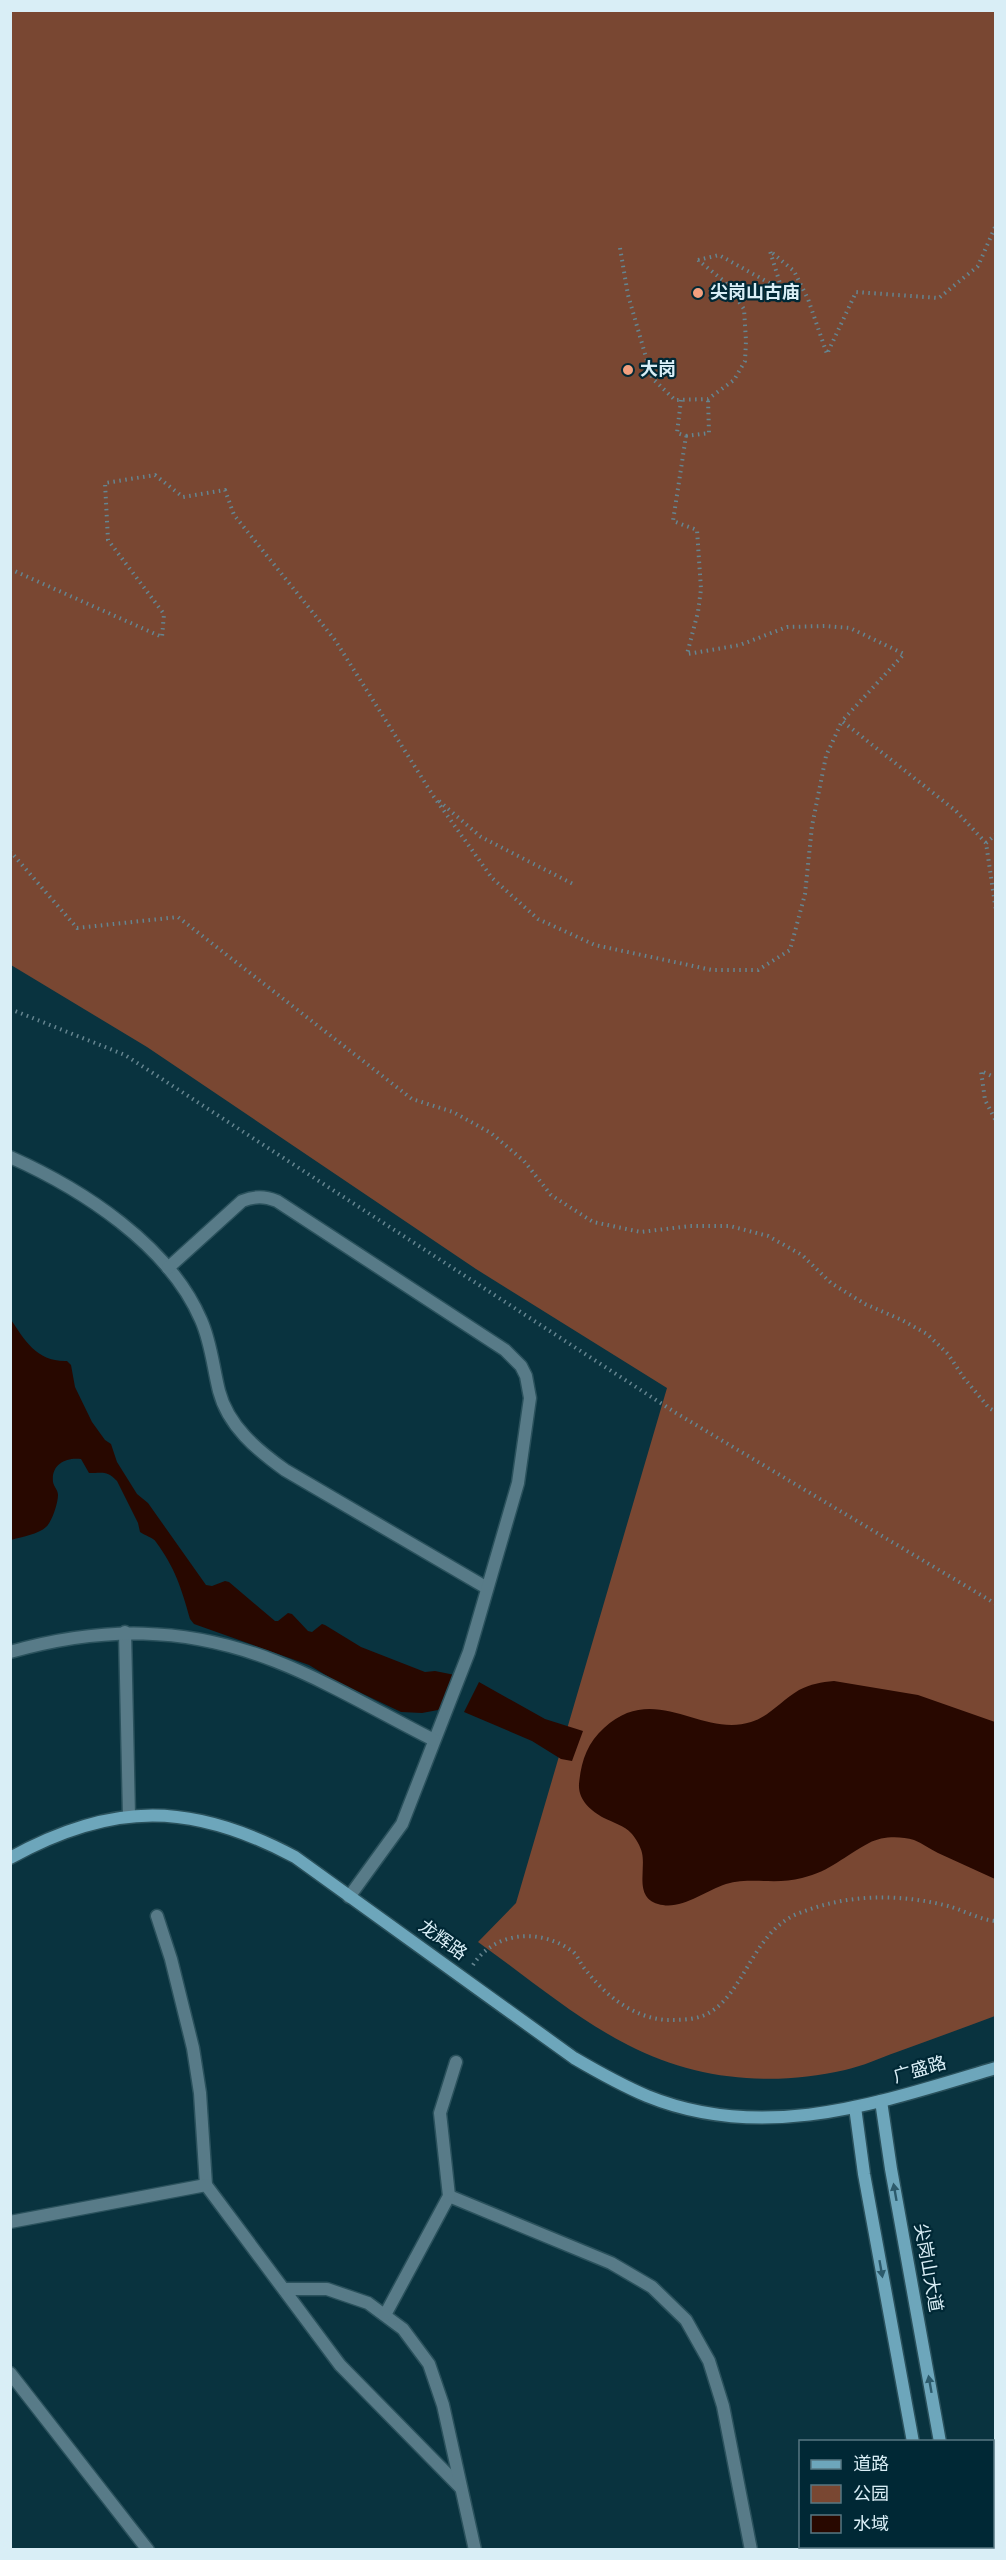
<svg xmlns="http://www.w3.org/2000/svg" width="1006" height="2560" font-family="Overpass,'Noto Sans SC',sans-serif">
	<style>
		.green { fill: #794732 }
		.water { fill: #280800 }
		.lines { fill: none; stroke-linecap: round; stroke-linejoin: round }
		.street-casing { stroke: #2a515c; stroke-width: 15 }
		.secondary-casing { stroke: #2a515c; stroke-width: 15 }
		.path { stroke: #658590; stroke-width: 4; stroke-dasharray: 1.5 4.5; stroke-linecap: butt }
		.street { stroke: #587b88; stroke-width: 12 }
		.secondary { stroke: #6da6bb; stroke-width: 12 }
		.oneway { fill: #2c5a6b }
		.poi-dot { fill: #f2a07f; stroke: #002835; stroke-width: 2 }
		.labels { text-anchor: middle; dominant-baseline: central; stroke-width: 4.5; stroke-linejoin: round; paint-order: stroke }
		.poi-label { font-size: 18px; font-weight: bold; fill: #d9eef6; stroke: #002835; text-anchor: start }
		.street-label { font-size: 18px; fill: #d9eef6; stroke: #002835 }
	</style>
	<rect width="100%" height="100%" fill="#09333f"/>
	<!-- green -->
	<path class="green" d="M 10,11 L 995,11 L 995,2016 C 963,2028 930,2040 897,2052 C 880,2058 863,2066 845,2070 C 772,2087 695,2080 628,2045 C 575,2018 527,1977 478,1942 L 516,1903 L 667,1388 L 476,1269 L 147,1047 L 11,965 Z"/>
	<!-- water -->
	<g class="water">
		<path d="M 10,1318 C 25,1341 37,1362 67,1361 L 71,1365 L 75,1387 L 92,1422 L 105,1440 L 111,1444 L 117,1462 L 137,1494 L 148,1503 L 206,1585 L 212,1586 L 225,1581 L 229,1582 L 275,1621 L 278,1621 L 288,1613 L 292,1614 L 308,1631 L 312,1632 L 322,1624 L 325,1625 L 361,1647 L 425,1672 L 435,1671 L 455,1675 L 443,1705 L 438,1710 L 422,1713 L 401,1712 L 334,1680 L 309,1665 L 194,1624 L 190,1619 C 181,1587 175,1568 156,1542 C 153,1537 145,1536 140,1532 L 138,1523 L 117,1481 C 107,1470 102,1473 89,1473 L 81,1459 C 66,1457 51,1464 53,1482 C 54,1487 58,1490 58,1495 C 58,1503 52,1522 46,1527 C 39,1534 21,1537 11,1540 Z"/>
		<path d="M 834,1681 L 918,1695 L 995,1722 L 995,1879 C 976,1870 957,1862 938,1853 C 930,1849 922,1843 914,1840 C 900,1836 882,1836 869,1843 C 844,1856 831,1871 802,1878 C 777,1885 751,1877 726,1884 C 704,1891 681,1911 658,1904 C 634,1897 646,1870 642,1853 C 641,1847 635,1837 631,1833 C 625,1826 612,1822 604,1818 C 591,1811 578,1800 579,1784 C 581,1762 587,1743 604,1728 C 655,1681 701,1738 751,1722 C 770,1716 782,1700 799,1690 C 811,1684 821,1682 834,1681 Z"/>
		<path d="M 479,1682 L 545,1719 L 583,1731 L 572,1761 L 561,1759 L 532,1741 L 464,1712 Z"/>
	</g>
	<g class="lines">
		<!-- street casing -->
		<g class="street-casing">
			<g id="street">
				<path d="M 10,1157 C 82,1189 169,1245 201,1320 C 211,1342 213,1367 219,1391 C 228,1426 257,1450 285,1470 L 487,1588"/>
				<path d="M 168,1268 L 242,1201 C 255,1196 264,1196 277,1201 L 505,1350 L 521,1366 L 526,1376 L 530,1398 L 518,1483 L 469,1652 L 402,1824 L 349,1897"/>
				<path d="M 125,1632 L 129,1816"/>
				<path d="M 10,1652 C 102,1626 185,1626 275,1661 C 329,1682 382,1714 434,1740"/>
				<path d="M 157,1916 L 171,1959 L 193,2048 L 200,2093 L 206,2185 L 340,2365 L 461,2488"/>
				<path d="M 449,2196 L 611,2263 L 652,2287 L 686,2320 L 709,2361 L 723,2406 L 751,2550"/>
				<path d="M 10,2222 L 206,2185"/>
				<path d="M 284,2289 L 327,2289 L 368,2303 L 403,2329 L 429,2364 L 443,2405 L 475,2550"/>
				<path d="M 385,2315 L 449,2196 L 440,2113 L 456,2062"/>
				<path d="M 10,2373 L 148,2550"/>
			</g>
		</g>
		<!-- secondary casing -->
		<g class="secondary-casing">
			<g id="secondary">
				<path d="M 10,1858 C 113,1801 192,1802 295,1857 L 574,2058 C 598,2072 621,2085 647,2096 C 765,2144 881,2102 996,2068"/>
				<path d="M 881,2101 L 891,2169 L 940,2442"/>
				<path d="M 855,2107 L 864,2174 L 913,2442"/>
				<path d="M 932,2546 L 932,2550"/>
				<path d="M 959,2546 L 960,2550"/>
			</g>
		</g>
		<!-- path -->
		<g class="path">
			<path d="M 620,248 L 628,295 L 652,378 L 675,400 L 708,399 L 734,380 L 745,361 L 746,341 L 744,309 L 725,282 L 698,260"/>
			<path d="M 698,260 L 719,255 L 782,290 L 770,251 L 794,271 L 808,299 L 827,354 L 856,292 L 939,298 L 978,266 L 996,225"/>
			<path d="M 681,400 L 677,433 L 686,436 L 673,521 L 697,530 L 701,589 L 698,612 L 687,654 L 740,645 L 787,627 L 825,626 L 850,628 L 904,654 L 842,721 L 956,811 L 986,843 L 996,911"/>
			<path d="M 686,436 L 709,433 L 708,399"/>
			<path d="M 10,569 L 162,637 L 164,614 L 108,540 L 105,483 L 155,475 L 183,497 L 225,490 L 234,515 L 335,640 L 434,797 L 492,878 L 538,919 L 595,945 L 712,970 L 758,970 L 790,950 L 805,894 L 812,826 L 826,756 L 842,721"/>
			<path d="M 439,801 L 481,837 L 575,885"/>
			<path d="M 986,843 L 996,834"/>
			<path d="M 10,851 L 77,928 L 178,917 L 412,1099 L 453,1112 L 491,1133 L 524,1161 L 551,1195 L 593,1222 L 641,1232 L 690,1226 L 730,1226 L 768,1236 L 802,1255 L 831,1283 L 865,1304 L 902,1320 L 927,1334 L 948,1354 L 964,1378 L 989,1408 L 996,1412"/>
			<path d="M 10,1009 L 125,1055 L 676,1413 L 996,1604"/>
			<path d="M 996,1078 L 981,1071 L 985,1100 L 996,1121"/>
			<path d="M 473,1965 C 495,1931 540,1928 572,1951 C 578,1955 580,1964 585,1969 C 605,1995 633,2018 667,2020 C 680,2020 695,2020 707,2014 C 745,1994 752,1933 797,1914 C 846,1894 897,1893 948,1906 C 963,1910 980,1920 996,1921"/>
		</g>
		<!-- street -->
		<use href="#street" class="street"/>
		<!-- secondary -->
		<use href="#secondary" class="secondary"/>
	</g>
	<!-- one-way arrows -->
	<defs><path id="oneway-solid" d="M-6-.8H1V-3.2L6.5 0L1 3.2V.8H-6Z" transform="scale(1.5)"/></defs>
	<g class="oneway">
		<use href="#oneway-solid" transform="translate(895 2192) rotate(-100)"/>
		<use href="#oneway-solid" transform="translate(881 2269) rotate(80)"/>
		<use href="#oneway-solid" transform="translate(930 2384) rotate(-100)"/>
	</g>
	<!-- markers -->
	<g class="poi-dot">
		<circle cx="698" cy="293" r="6"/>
		<circle cx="628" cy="370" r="6"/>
	</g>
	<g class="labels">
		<!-- poi labels -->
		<g class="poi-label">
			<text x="710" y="293">尖岗山古庙</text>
			<text x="640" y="370">大岗</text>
		</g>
		<!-- street labels -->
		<g class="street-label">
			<text transform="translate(442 1941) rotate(36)">龙辉路</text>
			<text transform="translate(920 2071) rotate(-16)">广盛路</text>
			<text transform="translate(927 2268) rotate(80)">尖岗山大道</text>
		</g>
	</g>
	<!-- border -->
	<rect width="1006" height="2560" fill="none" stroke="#d9eef6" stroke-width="24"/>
	<!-- legend -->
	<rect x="799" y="2440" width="195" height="108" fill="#002835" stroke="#577782" stroke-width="1.5"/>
	<rect x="811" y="2460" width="30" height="9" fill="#6da6bb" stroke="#577782" stroke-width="1.5"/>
	<text x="853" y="2470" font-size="18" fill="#d9eef6">道路</text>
	<rect x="811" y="2485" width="30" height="18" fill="#794732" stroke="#577782" stroke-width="1.5"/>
	<text x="853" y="2500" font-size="18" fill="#d9eef6">公园</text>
	<rect x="811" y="2515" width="30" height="18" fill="#280800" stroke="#577782" stroke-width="1.5"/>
	<text x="853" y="2530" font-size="18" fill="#d9eef6">水域</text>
</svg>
